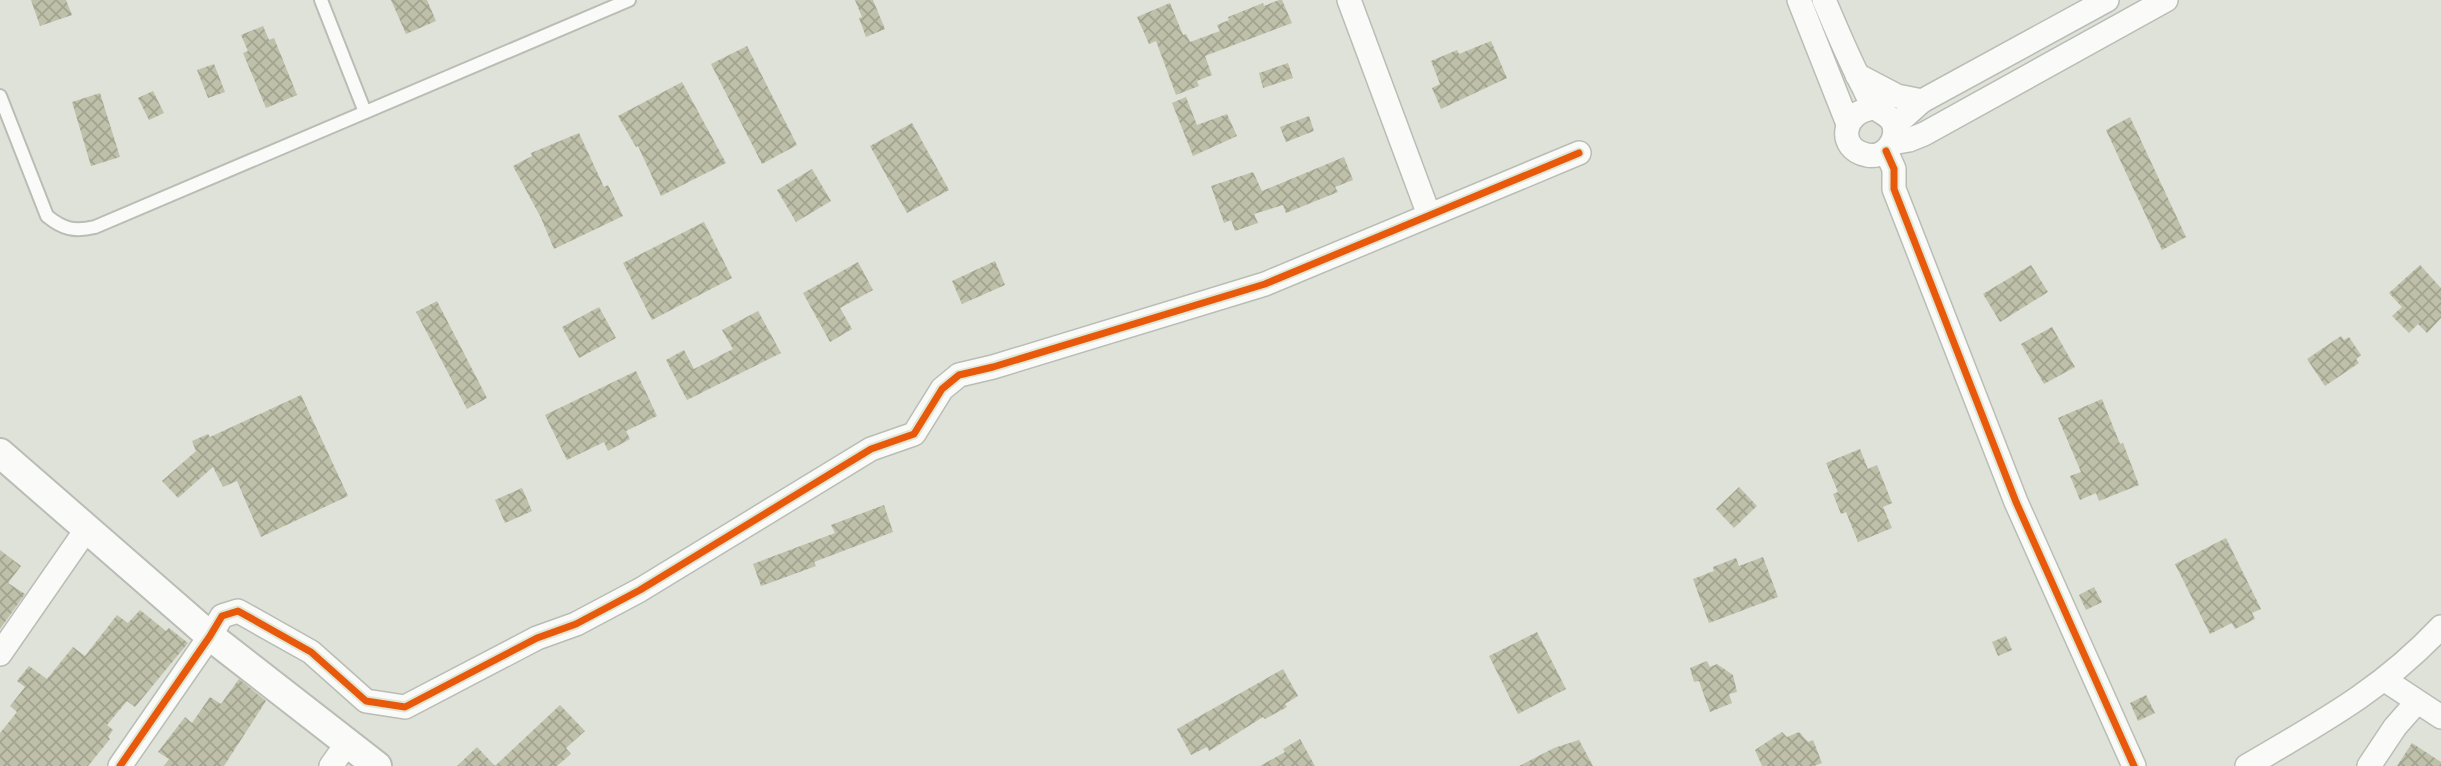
<svg xmlns="http://www.w3.org/2000/svg" width="2441" height="766" font-family="Spectral,serif">
	<style>
		.building { fill: url(#building-cross-hatch) }
		.lines { fill: none; stroke-linecap: round; stroke-linejoin: round }
		.service-casing { stroke: #babdb5; stroke-width: 16 }
		.minor-casing { stroke: #babdb5; stroke-width: 26 }
		.tertiary-casing { stroke: #babdb5; stroke-width: 32 }
		.service { stroke: #fafbf9; stroke-width: 12 }
		.minor { stroke: #fafbf9; stroke-width: 23 }
		.tertiary { stroke: #fafbf9; stroke-width: 28 }
		.cycleway-casing { stroke: #dfe6d4; stroke-width: 11 }
		.cycleway { stroke: #e8590c; stroke-width: 7 }
	</style>
	<defs>
		<pattern id="building-cross-hatch" width="8" height="8" patternUnits="userSpaceOnUse" patternTransform="scale(1.75)"><rect width="8" height="8" fill="#bfc0a9"/><path d="M0 0l8 8M0 8l8-8" fill="none" stroke="#a3a490"/></pattern>
	</defs>
	<rect width="100%" height="100%" fill="#dee2d8"/>
	<!-- building -->
	<g class="building">
		<path d="M 31,0 L 66,0 L 72,15 L 40,26 Z"/>
		<path d="M 391,0 L 427,0 L 436,21 L 406,34 Z"/>
		<path d="M 855,0 L 873,0 L 885,29 L 866,37 L 859,18 L 862,17 Z"/>
		<path d="M 1279,0 L 1282,0 L 1292,23 L 1205,56 L 1212,75 L 1197,81 L 1199,86 L 1176,95 L 1156,41 L 1149,44 L 1137,17 L 1170,3 L 1183,35 L 1186,34 L 1190,42 L 1220,31 L 1217,25 L 1229,20 L 1228,17 L 1263,3 L 1264,6 Z"/>
		<path d="M 263,26 L 269,40 L 274,38 L 297,95 L 266,108 L 243,53 L 248,51 L 241,35 Z"/>
		<path d="M 1491,41 L 1507,78 L 1441,109 L 1432,88 L 1440,84 L 1431,61 L 1457,50 L 1459,54 Z"/>
		<path d="M 747,46 L 797,145 L 762,164 L 711,64 Z"/>
		<path d="M 1288,63 L 1293,78 L 1263,88 L 1259,73 Z"/>
		<path d="M 214,64 L 225,92 L 208,98 L 197,70 Z"/>
		<path d="M 682,82 L 726,163 L 661,196 L 638,146 L 636,147 L 618,116 Z"/>
		<path d="M 153,91 L 164,113 L 149,120 L 138,98 Z"/>
		<path d="M 100,93 L 120,157 L 91,166 L 72,102 Z"/>
		<path d="M 1186,97 L 1197,125 L 1227,114 L 1237,136 L 1193,156 L 1172,103 Z"/>
		<path d="M 1309,116 L 1314,131 L 1286,142 L 1280,127 Z"/>
		<path d="M 2130,117 L 2186,237 L 2162,250 L 2106,130 Z"/>
		<path d="M 912,123 L 949,190 L 907,213 L 870,146 Z"/>
		<path d="M 579,133 L 604,187 L 608,185 L 623,216 L 554,249 L 541,218 L 513,166 L 532,156 L 531,153 Z"/>
		<path d="M 1344,157 L 1353,180 L 1335,187 L 1338,192 L 1286,213 L 1283,205 L 1254,214 L 1258,223 L 1235,231 L 1231,220 L 1224,223 L 1211,186 L 1253,172 L 1262,191 Z"/>
		<path d="M 812,169 L 831,201 L 796,222 L 777,190 Z"/>
		<path d="M 704,222 L 732,278 L 652,320 L 623,263 Z"/>
		<path d="M 995,261 L 1005,285 L 962,304 L 952,281 Z"/>
		<path d="M 858,262 L 873,290 L 840,308 L 852,329 L 830,342 L 803,293 Z"/>
		<path d="M 2031,265 L 2048,292 L 2000,322 L 1983,294 Z"/>
		<path d="M 2420,265 L 2441,288 L 2441,318 L 2427,333 L 2418,324 L 2409,333 L 2392,316 L 2402,307 L 2389,293 Z"/>
		<path d="M 437,301 L 487,398 L 467,409 L 416,312 Z"/>
		<path d="M 599,307 L 616,338 L 579,358 L 562,327 Z"/>
		<path d="M 758,311 L 781,353 L 687,400 L 666,360 L 684,350 L 694,369 L 733,349 L 722,330 Z"/>
		<path d="M 2052,327 L 2075,367 L 2044,384 L 2021,344 Z"/>
		<path d="M 2341,336 L 2344,340 L 2349,337 L 2361,355 L 2356,359 L 2359,363 L 2325,386 L 2307,359 Z"/>
		<path d="M 636,371 L 657,416 L 626,431 L 630,439 L 608,451 L 604,442 L 567,460 L 545,415 Z"/>
		<path d="M 301,395 L 348,496 L 261,537 L 237,481 L 223,487 L 213,467 L 178,498 L 162,481 L 196,451 L 192,441 L 208,434 L 210,437 Z"/>
		<path d="M 2102,399 L 2120,444 L 2123,443 L 2139,485 L 2099,501 L 2096,493 L 2080,500 L 2070,476 L 2081,472 L 2058,418 Z"/>
		<path d="M 1860,449 L 1868,469 L 1877,465 L 1892,503 L 1883,507 L 1892,528 L 1858,542 L 1846,512 L 1841,514 L 1833,494 L 1838,492 L 1826,463 Z"/>
		<path d="M 1739,487 L 1757,506 L 1734,528 L 1716,509 Z"/>
		<path d="M 522,488 L 532,511 L 505,523 L 495,500 Z"/>
		<path d="M 884,505 L 893,532 L 814,562 L 816,566 L 761,586 L 753,564 L 835,533 L 831,525 Z"/>
		<path d="M 2226,538 L 2261,609 L 2252,613 L 2255,619 L 2235,629 L 2232,623 L 2210,634 L 2175,564 Z"/>
		<path d="M 0,550 L 21,566 L 8,583 L 25,594 L 0,629 Z"/>
		<path d="M 1763,557 L 1778,597 L 1709,623 L 1693,579 L 1714,571 L 1713,567 L 1736,558 L 1739,566 Z"/>
		<path d="M 2094,587 L 2102,602 L 2086,610 L 2079,595 Z"/>
		<path d="M 140,610 L 166,631 L 169,628 L 188,643 L 135,707 L 127,701 L 107,725 L 113,730 L 108,737 L 110,739 L 88,766 L 0,766 L 0,733 L 17,712 L 10,706 L 25,687 L 17,681 L 29,666 L 47,679 L 73,647 L 85,656 L 117,615 L 128,623 Z"/>
		<path d="M 1537,632 L 1566,689 L 1518,714 L 1489,656 Z"/>
		<path d="M 2006,636 L 2012,650 L 1998,656 L 1992,642 Z"/>
		<path d="M 1707,661 L 1710,667 L 1717,664 L 1733,675 L 1737,692 L 1729,694 L 1732,703 L 1710,712 L 1699,681 L 1694,682 L 1690,668 Z"/>
		<path d="M 1283,669 L 1298,696 L 1285,704 L 1287,707 L 1265,719 L 1263,717 L 1209,751 L 1207,747 L 1191,755 L 1177,729 Z"/>
		<path d="M 239,679 L 266,701 L 224,766 L 164,766 L 169,759 L 158,752 L 185,717 L 192,723 L 210,697 L 221,704 Z"/>
		<path d="M 2146,695 L 2155,713 L 2138,721 L 2130,703 Z"/>
		<path d="M 560,705 L 585,731 L 566,748 L 571,754 L 557,766 L 495,766 Z"/>
		<path d="M 1782,732 L 1787,737 L 1799,732 L 1808,742 L 1813,740 L 1822,763 L 1814,766 L 1762,766 L 1755,750 Z"/>
		<path d="M 1300,739 L 1315,766 L 1260,766 L 1285,752 L 1283,749 Z"/>
		<path d="M 1579,740 L 1593,766 L 1519,766 L 1554,748 Z"/>
		<path d="M 2412,743 L 2441,762 L 2441,766 L 2397,766 Z"/>
		<path d="M 477,747 L 495,766 L 457,766 Z"/>
	</g>
	<g class="lines">
		<!-- service casing -->
		<g class="service-casing">
			<g id="service">
				<path d="M 321,0 L 365,112"/>
				<path d="M 0,96 L 47,216 C 63,229 74,232 95,227 L 629,0"/>
			</g>
		</g>
		<!-- minor casing -->
		<g class="minor-casing">
			<g id="minor">
				<path d="M 1349,0 L 1429,215"/>
				<path d="M 1799,0 L 1848,124"/>
				<path d="M 1824,0 C 1837,30 1849,60 1864,88 C 1867,94 1870,103 1875,107 C 1881,114 1890,114 1894,125 C 1898,142 1883,159 1867,155 C 1836,149 1842,110 1875,108"/>
				<path d="M 1857,75 L 1897,96 L 1922,101"/>
				<path d="M 1894,126 L 1922,101 L 2107,0"/>
				<path d="M 1892,143 L 1909,140 L 1924,134 L 2166,0"/>
				<path d="M 1886,151 L 1894,169 L 1894,189 L 2016,502 L 2134,766"/>
				<path d="M 0,654 L 86,530"/>
				<path d="M 2385,680 L 2441,717"/>
				<path d="M 120,766 L 210,636 L 222,616 L 238,611 L 311,652 L 366,701 L 405,707 L 537,638 L 576,624 L 640,590 L 871,449 L 914,434 L 942,389 L 959,375 L 993,367 L 1265,284 L 1579,153"/>
				<path d="M 331,766 L 348,742"/>
				<path d="M 2247,766 C 2320,723 2382,690 2441,627"/>
				<path d="M 2369,766 L 2395,727 L 2417,702"/>
			</g>
		</g>
		<!-- tertiary casing -->
		<g class="tertiary-casing">
			<path id="tertiary" d="M 0,453 L 210,636 L 377,766"/>
		</g>
		<!-- service -->
		<use href="#service" class="service"/>
		<!-- minor -->
		<use href="#minor" class="minor"/>
		<!-- tertiary -->
		<use href="#tertiary" class="tertiary"/>
		<!-- cycleway casing -->
		<g class="cycleway-casing">
			<g id="cycleway">
				<path d="M 1886,151 L 1894,169 L 1894,189 L 2016,502 L 2134,766"/>
				<path d="M 120,766 L 210,636 L 222,616 L 238,611 L 311,652 L 366,701 L 405,707 L 537,638 L 576,624 L 640,590 L 871,449 L 914,434 L 942,389 L 959,375 L 993,367 L 1265,284 L 1579,153"/>
			</g>
		</g>
		<!-- cycleway -->
		<use href="#cycleway" class="cycleway"/>
	</g>
</svg>
